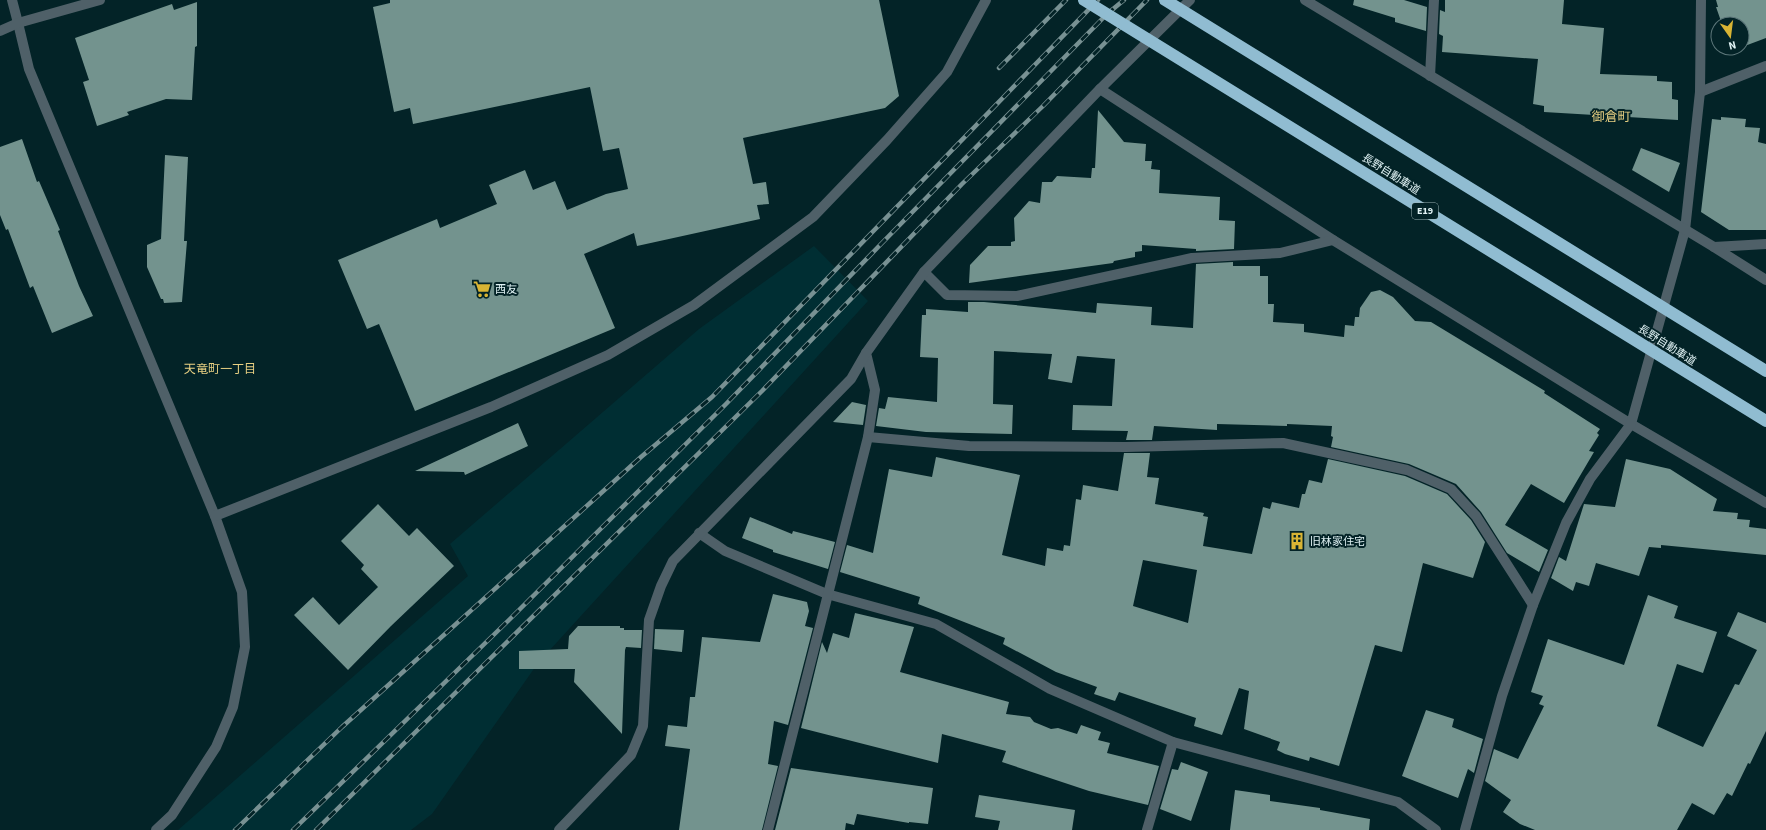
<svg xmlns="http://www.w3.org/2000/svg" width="1766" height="830" font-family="'Source Sans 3','Noto Sans JP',sans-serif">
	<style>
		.built { fill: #002e33 }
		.building { fill: #73938e; fill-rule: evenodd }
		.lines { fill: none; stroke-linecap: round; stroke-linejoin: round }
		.service { stroke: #4f6068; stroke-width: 10 }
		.minor { stroke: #4f6068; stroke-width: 10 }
		.tertiary { stroke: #4f6068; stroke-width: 10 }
		.rail-casing { stroke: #789193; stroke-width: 4.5 }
		.rail { stroke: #032327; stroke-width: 3; stroke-dasharray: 9; stroke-linecap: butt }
		.motorway-bridge { stroke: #90bcd1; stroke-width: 12 }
		.labels { text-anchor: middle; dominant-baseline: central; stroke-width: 4; stroke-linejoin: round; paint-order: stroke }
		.shield { fill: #032327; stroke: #9eb5b7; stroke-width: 1 }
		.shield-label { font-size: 10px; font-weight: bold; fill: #e1f3f5 }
		.street-label { font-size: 11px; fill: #e1f3f5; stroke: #032327 }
		.poi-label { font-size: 11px; fill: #e1f3f5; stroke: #032327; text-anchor: start }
		.neighbourhood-label { font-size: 12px; fill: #e7cf82; stroke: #032327 }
		.quarter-label { font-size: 13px; fill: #e7cf82; stroke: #032327 }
	</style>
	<rect width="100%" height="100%" fill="#032327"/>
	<!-- built -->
	<path class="built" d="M 814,246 L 868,301 L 538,663 L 432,814 L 411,830 L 178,830 L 468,576 L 450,544 L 699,329 Z"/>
	<!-- building -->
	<g class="building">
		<path d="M 390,0 L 879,0 L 899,96 L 885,108 L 743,138 L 753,184 L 766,182 L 769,204 L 757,205 L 760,219 L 637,246 L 634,233 L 584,254 L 615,328 L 415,411 L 379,324 L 367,329 L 338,260 L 437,219 L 440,228 L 497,204 L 489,185 L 525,170 L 533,190 L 555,181 L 567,210 L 606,194 L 628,189 L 619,148 L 603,151 L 590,87 L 413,124 L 410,108 L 394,112 L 373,7 L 390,3 Z"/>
		<path d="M 1354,0 L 1404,0 L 1427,7 L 1426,31 L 1395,22 L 1395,18 L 1353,5 Z"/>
		<path d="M 1445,0 L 1564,0 L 1562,24 L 1604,28 L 1600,74 L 1657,76 L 1657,81 L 1672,82 L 1672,99 L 1678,100 L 1678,120 L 1544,112 L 1544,106 L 1533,104 L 1538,59 L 1442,52 L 1443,36 L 1439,34 L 1440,10 L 1445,12 Z"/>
		<path d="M 1716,0 L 1766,0 L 1766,38 L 1742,47 L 1742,24 L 1722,24 L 1716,7 L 1718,7 Z"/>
		<path d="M 197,2 L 197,46 L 195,47 L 192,100 L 166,99 L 127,112 L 129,115 L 97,126 L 83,82 L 89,80 L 75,38 L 172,4 L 174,10 Z"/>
		<path d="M 1098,110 L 1124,142 L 1146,144 L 1145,161 L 1152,161 L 1151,169 L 1160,170 L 1159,193 L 1220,197 L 1219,220 L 1235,221 L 1234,249 L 1196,251 L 1196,249 L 1142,245 L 1142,251 L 1135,252 L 1135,257 L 1114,261 L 1113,263 L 969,283 L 970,265 L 988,246 L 1011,246 L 1011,242 L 1015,241 L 1014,218 L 1029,201 L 1040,203 L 1042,182 L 1052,182 L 1057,176 L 1091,178 L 1092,168 L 1095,168 Z"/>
		<path d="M 1721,117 L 1746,119 L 1745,127 L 1760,128 L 1758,142 L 1766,144 L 1766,230 L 1729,230 L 1701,212 L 1712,119 L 1721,120 Z"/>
		<path d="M 22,139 L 37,182 L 39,181 L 60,230 L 58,231 L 79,286 L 93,316 L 52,333 L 33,286 L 30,288 L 8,229 L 6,230 L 0,215 L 0,147 Z"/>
		<path d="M 1641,148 L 1680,163 L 1669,192 L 1632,170 Z"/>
		<path d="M 165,155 L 188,157 L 184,241 L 187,241 L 182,302 L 164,303 L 163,299 L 161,299 L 147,267 L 147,245 L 161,239 Z"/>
		<path d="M 1233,262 L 1233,266 L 1260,266 L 1260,276 L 1268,276 L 1268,304 L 1274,304 L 1273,322 L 1304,324 L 1304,332 L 1344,337 L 1345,325 L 1354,326 L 1355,317 L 1359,317 L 1360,308 L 1371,292 L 1380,290 L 1393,297 L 1415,321 L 1431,322 L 1545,391 L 1544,393 L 1600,429 L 1597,433 L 1599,435 L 1589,451 L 1594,452 L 1564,503 L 1531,484 L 1505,525 L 1548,550 L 1539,572 L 1507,553 L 1481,512 L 1456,484 L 1409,464 L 1331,447 L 1333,437 L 1331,436 L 1332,426 L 1287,424 L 1287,426 L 1217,424 L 1217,430 L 1154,426 L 1152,440 L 1126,440 L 1128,431 L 1072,430 L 1073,405 L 1112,406 L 1115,359 L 1077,356 L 1072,383 L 1048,379 L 1052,354 L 994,351 L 993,404 L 1013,405 L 1012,434 L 926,432 L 876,426 L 879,408 L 885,409 L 888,397 L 937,402 L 938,358 L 920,357 L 922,315 L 926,315 L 926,309 L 968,312 L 968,302 L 984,302 L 1096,313 L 1097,303 L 1152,307 L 1151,325 L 1193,328 L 1196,264 Z"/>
		<path d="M 852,402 L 866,405 L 863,425 L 833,422 Z"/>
		<path d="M 518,423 L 528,446 L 465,475 L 464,472 L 415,471 Z"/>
		<path d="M 1124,453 L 1150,453 L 1147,477 L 1159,478 L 1155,504 L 1204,513 L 1203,516 L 1208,517 L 1203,546 L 1252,554 L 1263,507 L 1270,509 L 1272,502 L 1299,508 L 1302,494 L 1305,494 L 1309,480 L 1322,483 L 1328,459 L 1405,476 L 1447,494 L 1471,520 L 1485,542 L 1473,578 L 1423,563 L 1402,652 L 1375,645 L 1339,766 L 1310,757 L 1309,761 L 1285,754 L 1277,750 L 1280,742 L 1244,729 L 1249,691 L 1239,688 L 1222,735 L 1194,726 L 1196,718 L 1119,692 L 1115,701 L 1094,694 L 1097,687 L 1056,672 L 1003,644 L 1005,638 L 918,604 L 920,597 L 840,572 L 847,545 L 873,553 L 889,469 L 932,477 L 936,457 L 1020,475 L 1002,555 L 1045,566 L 1047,548 L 1063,551 L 1064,545 L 1070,546 L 1076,499 L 1081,500 L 1083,485 L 1118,491 ZM 1143,560 L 1197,570 L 1188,623 L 1133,606 Z"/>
		<path d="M 1626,459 L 1670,469 L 1717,499 L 1713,511 L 1738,513 L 1737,519 L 1750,520 L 1749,527 L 1766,529 L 1766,555 L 1661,545 L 1661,548 L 1649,547 L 1639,576 L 1596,563 L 1589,586 L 1576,582 L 1573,591 L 1551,578 L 1559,557 L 1566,561 L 1584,504 L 1615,507 Z"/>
		<path d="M 378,504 L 409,536 L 417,528 L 454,566 L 391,626 L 348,670 L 294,615 L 313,597 L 339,625 L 378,587 L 361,569 L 364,565 L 341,541 Z"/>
		<path d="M 750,517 L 792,534 L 793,531 L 835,542 L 828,569 L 773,552 L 773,550 L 742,538 Z"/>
		<path d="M 773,594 L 807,602 L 809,611 L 805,626 L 813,628 L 788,725 L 774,721 L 768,764 L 778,766 L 762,830 L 679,830 L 690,749 L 665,746 L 668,725 L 687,727 L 690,697 L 695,697 L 702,637 L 760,642 Z"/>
		<path d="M 1648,595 L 1678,606 L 1674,618 L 1717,632 L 1703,673 L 1677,664 L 1657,726 L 1703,747 L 1735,684 L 1739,685 L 1757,650 L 1727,636 L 1738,612 L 1766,623 L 1766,731 L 1750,764 L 1748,763 L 1732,796 L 1727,793 L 1714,815 L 1692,803 L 1677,830 L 1535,830 L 1520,824 L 1503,812 L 1511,800 L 1485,781 L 1494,749 L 1518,759 L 1544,706 L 1539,704 L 1543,696 L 1531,692 L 1548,639 L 1624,665 Z"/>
		<path d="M 855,613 L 914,627 L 900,672 L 1009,702 L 1006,714 L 1030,717 L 1034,722 L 1051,729 L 1058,728 L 1077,734 L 1081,725 L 1101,732 L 1098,740 L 1110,743 L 1107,753 L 1159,766 L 1148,805 L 1089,791 L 1002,762 L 1006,751 L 942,734 L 938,763 L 801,728 L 822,642 L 827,653 L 833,633 L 849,638 Z"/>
		<path d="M 578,626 L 620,626 L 620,628 L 624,628 L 624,630 L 642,630 L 641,648 L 626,647 L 625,650 L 622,734 L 574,682 L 575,669 L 519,669 L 519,651 L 568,649 L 569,636 Z"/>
		<path d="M 655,629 L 684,630 L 682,652 L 654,649 Z"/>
		<path d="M 1426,710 L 1454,719 L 1452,727 L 1483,739 L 1474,773 L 1468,769 L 1458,798 L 1402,776 Z"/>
		<path d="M 1181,762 L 1208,772 L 1191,821 L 1160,809 L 1172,769 L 1178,770 Z"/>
		<path d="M 791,768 L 933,788 L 928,824 L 909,822 L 909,823 L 857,814 L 854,825 L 846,823 L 845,830 L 775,830 Z"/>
		<path d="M 1235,790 L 1270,795 L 1270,801 L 1320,808 L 1320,810 L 1370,819 L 1369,830 L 1230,830 Z"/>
		<path d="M 979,795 L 1075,810 L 1072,830 L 998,830 L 1000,821 L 975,817 Z"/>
	</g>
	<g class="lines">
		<!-- service -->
		<g class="service">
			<path d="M 1430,76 L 1434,0"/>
			<path d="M 1147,830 L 1173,742"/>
		</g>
		<!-- minor -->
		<g class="minor">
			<path d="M 12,0 L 18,23"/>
			<path d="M 1100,89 L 1333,240 L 1631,424 L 1766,503"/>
			<path d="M 1700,92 L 1766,66"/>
			<path d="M 1714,247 L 1766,244"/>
			<path d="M 924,272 L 947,295 L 1017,296 L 1192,258 L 1280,253 L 1333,240"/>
			<path d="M 868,437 L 969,446 L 1126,447 L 1283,443 L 1407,470 L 1451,489 L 1476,516 L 1533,605"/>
			<path d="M 699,533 L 725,551 L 827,594 L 936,624 L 1050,689 L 1173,742 L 1398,802 L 1436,830"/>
			<path d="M 768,830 L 868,437 L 875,390 L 866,353 L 924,272 L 1100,89 L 1190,0"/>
			<path d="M 1465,830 L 1502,696 L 1533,605 L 1566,523 L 1590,479 L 1631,424 L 1685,230 L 1700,92 L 1701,0"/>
		</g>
		<!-- tertiary -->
		<g class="tertiary">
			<path d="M 1305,0 L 1714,247 L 1766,280"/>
			<path d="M 18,23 L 29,69 L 215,516 L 242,592 L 245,647 L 233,707 L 216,747 L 172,815 L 156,830"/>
			<path d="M 0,31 L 18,23 L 100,0"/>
			<path d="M 215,516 L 491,407 L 608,355 L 694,305 L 813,217 L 887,140 L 947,72 L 986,0"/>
			<path d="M 559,830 L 631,755 L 643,726 L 649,620 L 661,586 L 673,561 L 851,379 L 866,353"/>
		</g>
		<!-- rail casing -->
		<g class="rail-casing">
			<g id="rail">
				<path d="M 999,68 L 1066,0"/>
				<path d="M 235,830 L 342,727 L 641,457 L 712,397 L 1098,0"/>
				<path d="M 293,830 L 511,618 L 726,404 L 882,243 L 1107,14 L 1124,0"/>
				<path d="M 316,830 L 762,391 L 962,184 L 1043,106 L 1147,0"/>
			</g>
		</g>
		<!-- rail -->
		<use href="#rail" class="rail"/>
		<!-- motorway-bridge -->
		<g class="motorway-bridge">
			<path d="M 1084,0 L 1766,421"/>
			<path d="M 1165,0 L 1766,371"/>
		</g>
	</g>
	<!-- icons -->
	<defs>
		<g id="supermarket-bare" transform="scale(1.38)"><path d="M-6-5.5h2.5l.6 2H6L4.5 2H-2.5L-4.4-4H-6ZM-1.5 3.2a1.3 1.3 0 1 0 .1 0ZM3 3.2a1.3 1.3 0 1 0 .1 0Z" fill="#d8b434" stroke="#032327" stroke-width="2.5" paint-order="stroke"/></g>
		<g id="building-bare" transform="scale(1.38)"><path d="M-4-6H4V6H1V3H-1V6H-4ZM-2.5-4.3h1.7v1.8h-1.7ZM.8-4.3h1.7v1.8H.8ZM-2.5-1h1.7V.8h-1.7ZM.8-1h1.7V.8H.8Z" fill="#d8b434" stroke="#032327" stroke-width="2.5" paint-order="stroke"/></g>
	</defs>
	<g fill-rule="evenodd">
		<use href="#supermarket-bare" x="482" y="289"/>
		<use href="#building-bare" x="1297" y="541"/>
	</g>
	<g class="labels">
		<!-- shield labels -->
		<rect class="shield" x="1412" y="203" width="26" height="16" rx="3"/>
		<g class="shield-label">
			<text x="1425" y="211">E19</text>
		</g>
		<!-- street labels -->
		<g class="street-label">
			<text transform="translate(1391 174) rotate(32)">長野自動車道</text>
			<text transform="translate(1667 345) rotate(32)">長野自動車道</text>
		</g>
		<!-- poi labels -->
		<g class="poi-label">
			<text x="495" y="289">西友</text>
			<text x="1310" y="541">旧林家住宅</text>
		</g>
		<!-- neighbourhood labels -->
		<g class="neighbourhood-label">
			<text x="220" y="369">天竜町一丁目</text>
		</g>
		<!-- quarter labels -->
		<g class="quarter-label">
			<text x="1611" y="117">御倉町</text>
		</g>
	</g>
	<!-- north arrow -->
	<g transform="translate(1730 36) rotate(166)"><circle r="19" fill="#032327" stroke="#5c7679"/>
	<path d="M0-3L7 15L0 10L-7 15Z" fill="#d8b434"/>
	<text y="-6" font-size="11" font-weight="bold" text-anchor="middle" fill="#e1f3f5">N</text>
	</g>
</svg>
